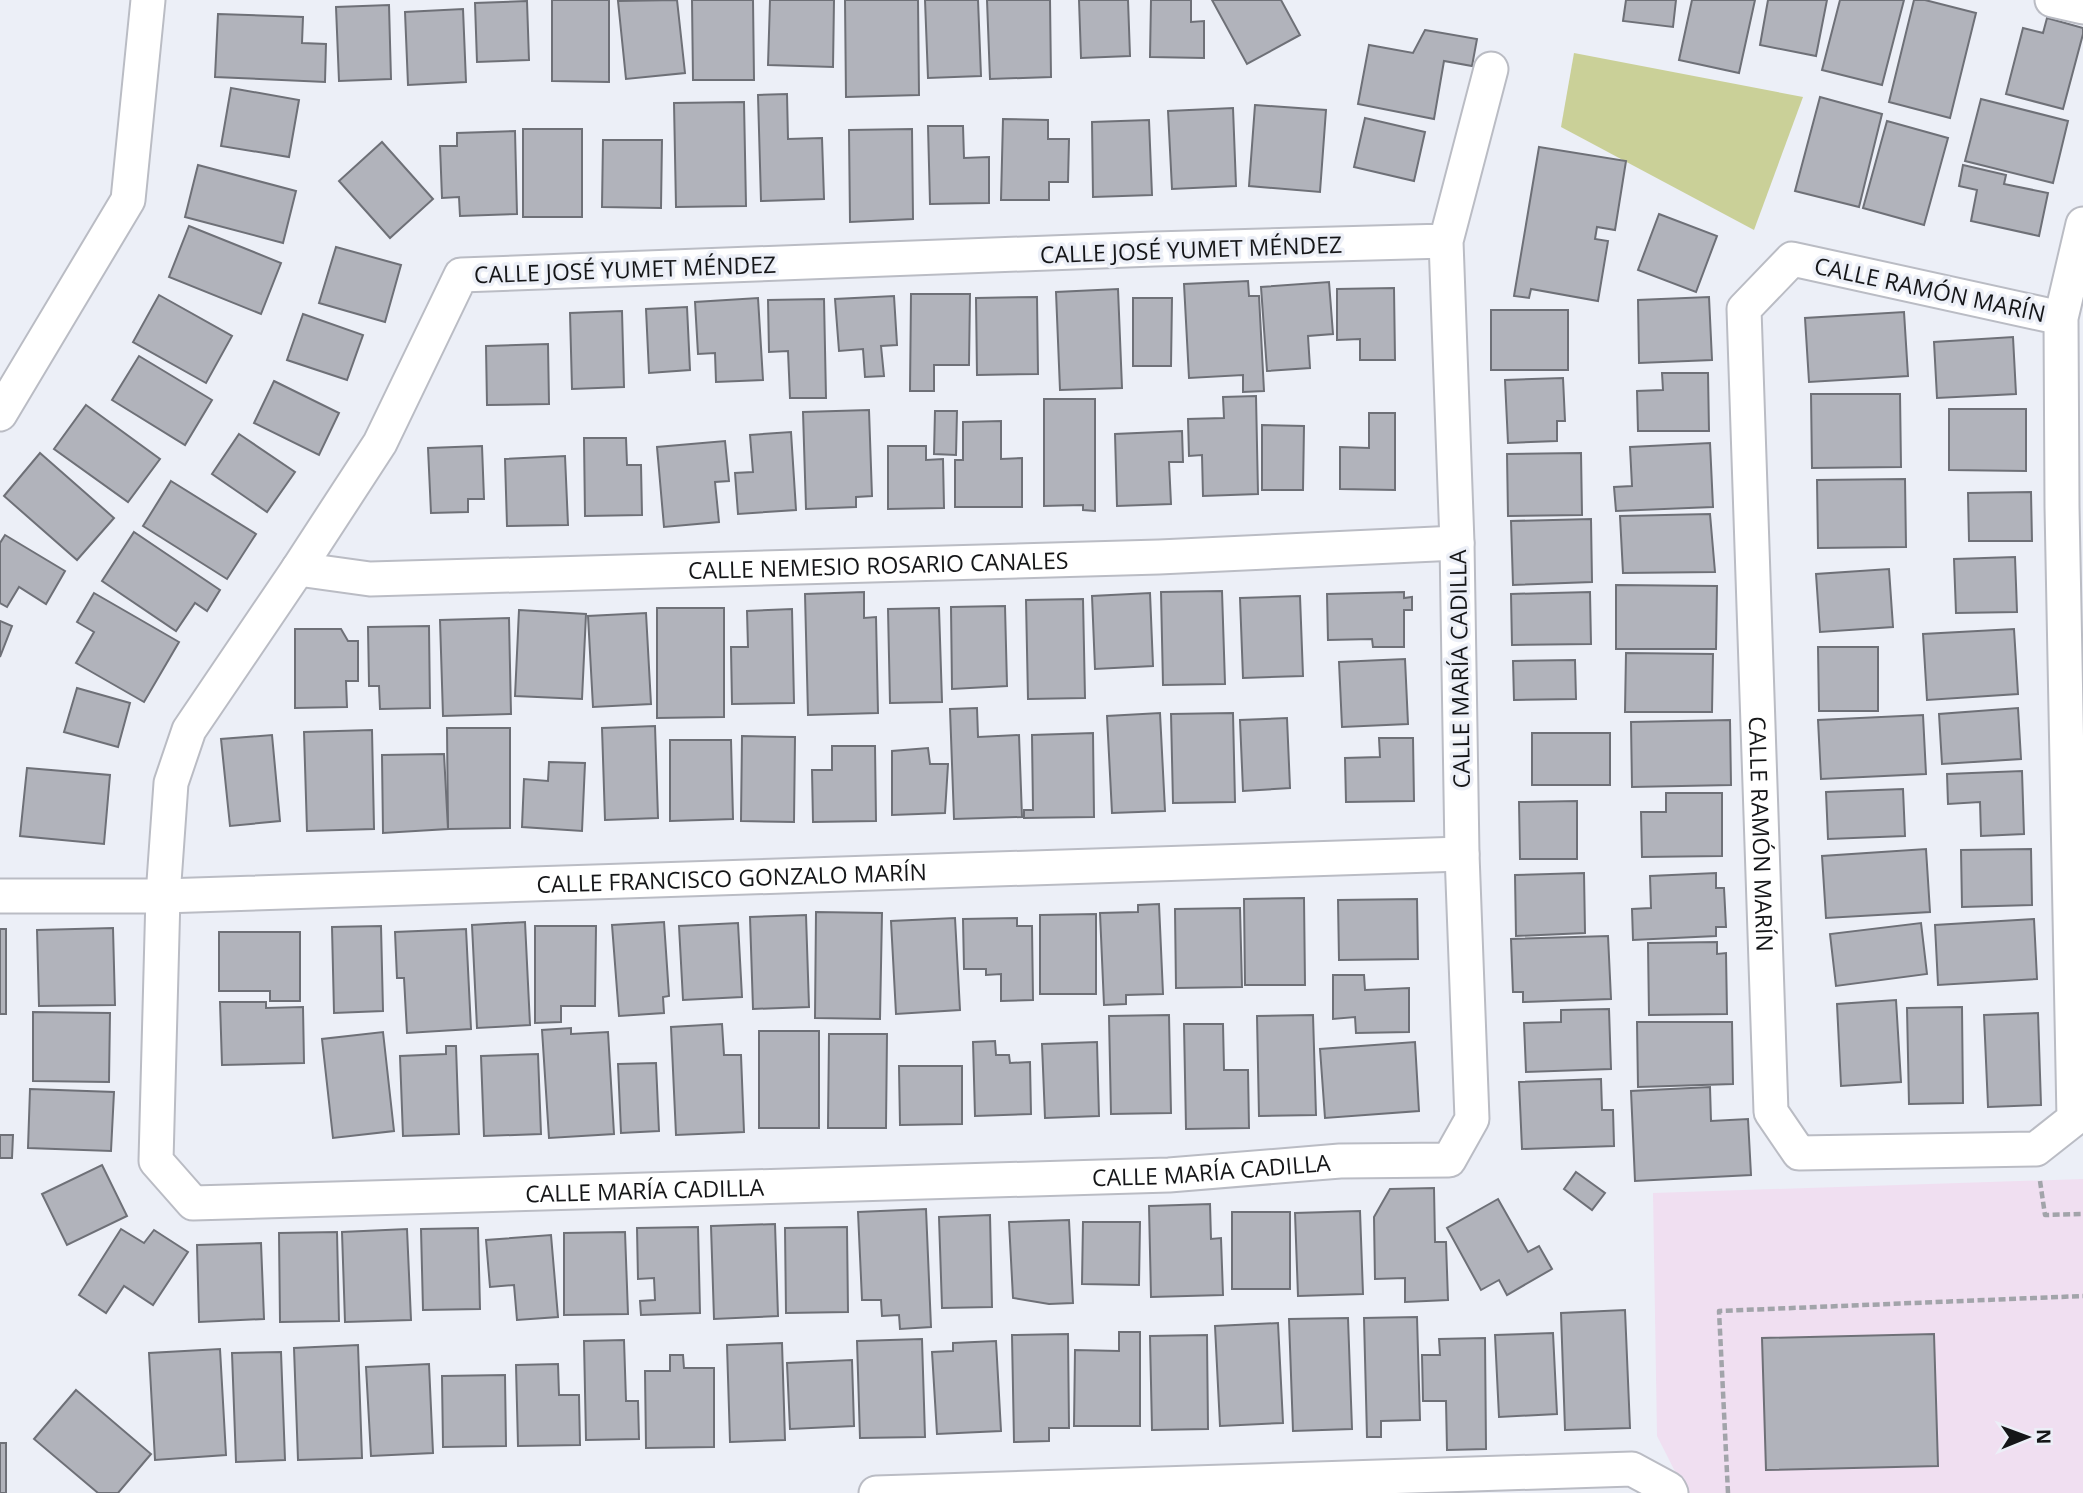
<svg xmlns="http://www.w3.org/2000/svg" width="2083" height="1493" font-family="'Open Sans',sans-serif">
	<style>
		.education { fill: #f0dff1 }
		.green { fill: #cad098 }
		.building { fill: #b1b3bb; stroke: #6e7077; stroke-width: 2 }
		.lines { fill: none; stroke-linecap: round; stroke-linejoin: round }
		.street-casing { stroke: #babcc4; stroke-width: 37 }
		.path { stroke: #a2a4aa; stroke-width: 4.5; stroke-dasharray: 7 3.5; stroke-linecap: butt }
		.street { stroke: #fff; stroke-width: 33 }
		.labels { text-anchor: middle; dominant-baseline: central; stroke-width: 7; stroke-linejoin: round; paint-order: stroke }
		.street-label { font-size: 23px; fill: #151618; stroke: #eceff7 }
	</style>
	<rect width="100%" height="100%" fill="#eceff7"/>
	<!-- education -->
	<path class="education" d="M 2083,1179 L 2083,1493 L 1686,1493 L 1657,1436 L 1653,1193 Z"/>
	<!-- green -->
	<path class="green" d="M 1574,53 L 1803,97 L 1754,230 L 1561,127 Z"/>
	<!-- building -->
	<g class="building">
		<path d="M 552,0 L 609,0 L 609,82 L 552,81 Z"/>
		<path d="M 677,0 L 685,73 L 626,79 L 618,1 Z"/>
		<path d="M 692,0 L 753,0 L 754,80 L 693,80 Z"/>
		<path d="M 770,0 L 834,0 L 833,67 L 768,65 Z"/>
		<path d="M 845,0 L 918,0 L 919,95 L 846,97 Z"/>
		<path d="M 925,0 L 978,0 L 981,76 L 928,78 Z"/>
		<path d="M 987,0 L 1050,0 L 1051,77 L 990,79 Z"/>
		<path d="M 1079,0 L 1128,0 L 1130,56 L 1081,58 Z"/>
		<path d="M 1151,0 L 1191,0 L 1191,22 L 1204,21 L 1204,58 L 1150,57 Z"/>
		<path d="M 1212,0 L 1281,0 L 1300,35 L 1247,64 Z"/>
		<path d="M 1626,0 L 1676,0 L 1673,27 L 1623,21 Z"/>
		<path d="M 1692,0 L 1755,0 L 1739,73 L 1679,60 Z"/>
		<path d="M 1768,0 L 1827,0 L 1816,56 L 1760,45 Z"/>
		<path d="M 1840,0 L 1904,0 L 1882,85 L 1822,70 Z"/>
		<path d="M 1914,0 L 1925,0 L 1976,13 L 1950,118 L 1889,102 Z"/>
		<path d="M 527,1 L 529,60 L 477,62 L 475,3 Z"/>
		<path d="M 389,5 L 391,79 L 339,81 L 336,7 Z"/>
		<path d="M 463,9 L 466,82 L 408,85 L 405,12 Z"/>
		<path d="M 218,14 L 303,17 L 302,43 L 326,44 L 325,82 L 215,77 Z"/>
		<path d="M 2047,18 L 2083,28 L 2083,34 L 2063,109 L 2006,94 L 2023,28 L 2043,33 Z"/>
		<path d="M 1425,30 L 1477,39 L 1472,66 L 1444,61 L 1434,119 L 1358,104 L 1369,45 L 1413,53 Z"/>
		<path d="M 231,88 L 299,100 L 289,157 L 221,146 Z"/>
		<path d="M 787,94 L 788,139 L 822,138 L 824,199 L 761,201 L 758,95 Z"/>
		<path d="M 1820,97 L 1882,114 L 1859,207 L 1795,191 Z"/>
		<path d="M 1981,99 L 2068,121 L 2053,183 L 1965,161 Z"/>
		<path d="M 744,102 L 746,206 L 676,207 L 674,103 Z"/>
		<path d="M 1255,105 L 1326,110 L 1320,192 L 1249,186 Z"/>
		<path d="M 1233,108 L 1236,186 L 1172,189 L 1168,111 Z"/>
		<path d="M 1365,118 L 1425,132 L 1414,181 L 1354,167 Z"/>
		<path d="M 1003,119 L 1048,120 L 1048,139 L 1069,139 L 1068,182 L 1049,182 L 1049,200 L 1001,200 Z"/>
		<path d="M 1149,120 L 1152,195 L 1093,197 L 1092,122 Z"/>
		<path d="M 1887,121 L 1948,138 L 1924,225 L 1863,208 Z"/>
		<path d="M 928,126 L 963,126 L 964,158 L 989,157 L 989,203 L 930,204 Z"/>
		<rect x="523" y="129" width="59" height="88"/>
		<path d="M 912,129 L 913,219 L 850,222 L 849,130 Z"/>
		<path d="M 515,131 L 517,214 L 460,216 L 459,197 L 442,198 L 440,146 L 457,146 L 457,133 Z"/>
		<path d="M 603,140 L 662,140 L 661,208 L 602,207 Z"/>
		<path d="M 382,142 L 433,199 L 390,238 L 339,181 Z"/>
		<path d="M 1539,147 L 1626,161 L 1615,230 L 1597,227 L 1595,239 L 1608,241 L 1598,301 L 1531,289 L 1529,298 L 1514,296 Z"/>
		<path d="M 198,165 L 296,191 L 283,243 L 185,217 Z"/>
		<path d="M 1963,165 L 2006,175 L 2004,184 L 2048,193 L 2039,236 L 1971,221 L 1977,190 L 1959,186 Z"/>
		<path d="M 1659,214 L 1717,236 L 1696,292 L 1638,270 Z"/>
		<path d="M 189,226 L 281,263 L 261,314 L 169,277 Z"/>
		<path d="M 336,247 L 401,265 L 385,322 L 319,303 Z"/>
		<path d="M 1248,281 L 1249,296 L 1259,296 L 1264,391 L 1243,392 L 1243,375 L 1189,378 L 1184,284 Z"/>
		<path d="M 1329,282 L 1333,334 L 1308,336 L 1310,368 L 1267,371 L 1261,287 Z"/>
		<path d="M 1394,288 L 1395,360 L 1360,360 L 1360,339 L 1337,340 L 1337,289 Z"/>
		<path d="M 1118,289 L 1122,388 L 1060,390 L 1056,292 Z"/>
		<path d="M 911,294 L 970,294 L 969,365 L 934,365 L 934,391 L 910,391 Z"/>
		<path d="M 159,295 L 232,336 L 206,383 L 133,342 Z"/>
		<path d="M 894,296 L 897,345 L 881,346 L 884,376 L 865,377 L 863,349 L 839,351 L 835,299 Z"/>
		<path d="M 1037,297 L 1038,374 L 977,375 L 976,298 Z"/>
		<path d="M 1709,297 L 1712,360 L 1639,363 L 1638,300 Z"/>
		<path d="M 758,298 L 763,380 L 716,382 L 715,353 L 698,354 L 695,302 Z"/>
		<path d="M 1133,298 L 1172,298 L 1171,366 L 1133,366 Z"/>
		<path d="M 824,299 L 826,398 L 790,398 L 788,351 L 769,352 L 768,300 Z"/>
		<path d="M 687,307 L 690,370 L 649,373 L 646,309 Z"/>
		<rect x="1491" y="310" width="77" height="60"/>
		<path d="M 622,311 L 624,387 L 572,389 L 570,313 Z"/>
		<path d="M 1904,312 L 1908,376 L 1809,382 L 1805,318 Z"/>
		<path d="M 303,314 L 363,335 L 347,380 L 287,360 Z"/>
		<path d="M 2013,337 L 2016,394 L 1937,398 L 1934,342 Z"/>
		<path d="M 548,344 L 549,404 L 487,405 L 486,346 Z"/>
		<path d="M 139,356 L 212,400 L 185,445 L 112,400 Z"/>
		<path d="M 1662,373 L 1708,373 L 1709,431 L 1638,431 L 1637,391 L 1663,390 Z"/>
		<path d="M 1563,378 L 1565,421 L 1557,421 L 1557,441 L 1508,443 L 1505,380 Z"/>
		<path d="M 274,381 L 339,413 L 319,455 L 254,423 Z"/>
		<path d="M 1811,394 L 1900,394 L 1901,467 L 1812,468 Z"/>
		<path d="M 1256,396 L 1258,494 L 1203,496 L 1202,455 L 1189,456 L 1188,419 L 1224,418 L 1223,397 Z"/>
		<path d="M 1044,399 L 1095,399 L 1095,511 L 1083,510 L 1083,505 L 1044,506 Z"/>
		<path d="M 86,405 L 160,459 L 128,502 L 54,449 Z"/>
		<path d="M 1949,409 L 2026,409 L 2026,471 L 1949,470 Z"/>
		<path d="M 869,410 L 872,496 L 856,497 L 856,507 L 806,509 L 803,412 Z"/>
		<path d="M 935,411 L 957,411 L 956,455 L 934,454 Z"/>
		<path d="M 1369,413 L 1395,413 L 1395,490 L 1340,489 L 1340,447 L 1369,448 Z"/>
		<path d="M 1001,421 L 1001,459 L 1022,458 L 1022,507 L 955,507 L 955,460 L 963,460 L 963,422 Z"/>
		<path d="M 1262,425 L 1304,426 L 1303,490 L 1262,490 Z"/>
		<path d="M 1182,431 L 1183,462 L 1169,462 L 1171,504 L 1117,506 L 1115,434 Z"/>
		<path d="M 791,432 L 796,510 L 738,514 L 735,473 L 753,472 L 750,435 Z"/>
		<path d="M 239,434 L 295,472 L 267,512 L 212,474 Z"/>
		<path d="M 584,438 L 626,438 L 627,465 L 641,465 L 642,515 L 585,516 Z"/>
		<path d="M 725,441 L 729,481 L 715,482 L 719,522 L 664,527 L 657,447 Z"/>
		<path d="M 1710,443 L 1713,507 L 1616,511 L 1614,487 L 1632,486 L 1630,447 Z"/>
		<path d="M 482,446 L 484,499 L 468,499 L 468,512 L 431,513 L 428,448 Z"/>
		<path d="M 888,446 L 926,446 L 926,460 L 943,459 L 944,508 L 888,509 Z"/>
		<path d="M 40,453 L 114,518 L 77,560 L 4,496 Z"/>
		<path d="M 1581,453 L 1582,515 L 1508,516 L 1507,454 Z"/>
		<path d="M 565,456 L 568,525 L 507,526 L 505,459 Z"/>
		<path d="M 1905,479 L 1906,547 L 1818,548 L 1817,480 Z"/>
		<path d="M 171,481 L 256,534 L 227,579 L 143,526 Z"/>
		<path d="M 2031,492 L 2032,541 L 1969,541 L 1968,493 Z"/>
		<path d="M 1710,514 L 1715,572 L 1623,573 L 1620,516 Z"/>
		<path d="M 1591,519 L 1592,582 L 1513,585 L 1511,521 Z"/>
		<path d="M 134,532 L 220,590 L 207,611 L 195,603 L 176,631 L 102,581 Z"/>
		<path d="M 5,535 L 65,571 L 46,604 L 19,587 L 7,607 L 0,603 L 0,543 Z"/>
		<path d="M 2015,557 L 2017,612 L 1956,613 L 1954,559 Z"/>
		<path d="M 1889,569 L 1893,627 L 1820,632 L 1816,574 Z"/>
		<path d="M 1616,585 L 1717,586 L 1716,649 L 1616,649 Z"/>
		<path d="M 1222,591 L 1225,684 L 1163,685 L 1161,592 Z"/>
		<path d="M 864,592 L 864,618 L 876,617 L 878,713 L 808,715 L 805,594 Z"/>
		<path d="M 1404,592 L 1404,598 L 1412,597 L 1412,610 L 1404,610 L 1404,647 L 1373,647 L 1372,639 L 1328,640 L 1327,594 Z"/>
		<path d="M 1590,592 L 1591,644 L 1512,645 L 1511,594 Z"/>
		<path d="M 94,593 L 179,642 L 144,702 L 76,663 L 94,632 L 77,622 Z"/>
		<path d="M 1150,593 L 1153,666 L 1095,669 L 1092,596 Z"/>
		<path d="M 1300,596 L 1303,676 L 1243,678 L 1240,598 Z"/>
		<path d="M 1083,599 L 1085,698 L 1028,699 L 1026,600 Z"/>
		<path d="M 1005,606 L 1007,686 L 952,689 L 951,607 Z"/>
		<path d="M 657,608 L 724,608 L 724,717 L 657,718 Z"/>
		<path d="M 939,608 L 942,702 L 890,703 L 888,609 Z"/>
		<path d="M 792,609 L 794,703 L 732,704 L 731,647 L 748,647 L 747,611 Z"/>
		<path d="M 519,610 L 586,614 L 582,699 L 515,696 Z"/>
		<path d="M 646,613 L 651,704 L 593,707 L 588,616 Z"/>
		<path d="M 509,618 L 511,714 L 443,716 L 440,620 Z"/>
		<path d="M 0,621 L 12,626 L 0,657 Z"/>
		<path d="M 429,626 L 430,708 L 380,709 L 379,686 L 369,686 L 368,627 Z"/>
		<path d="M 295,629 L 341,629 L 348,641 L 358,641 L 358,681 L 346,681 L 347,707 L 295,708 Z"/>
		<path d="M 2014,629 L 2018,694 L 1927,700 L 1923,634 Z"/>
		<path d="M 1818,647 L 1878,647 L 1878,711 L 1819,711 Z"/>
		<path d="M 1626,653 L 1713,654 L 1712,712 L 1625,712 Z"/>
		<path d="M 1405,659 L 1408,724 L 1342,727 L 1339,662 Z"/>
		<path d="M 1575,660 L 1576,699 L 1514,700 L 1513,661 Z"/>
		<path d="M 77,688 L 130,703 L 118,747 L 64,732 Z"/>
		<path d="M 977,708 L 978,737 L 1019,735 L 1022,817 L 954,819 L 950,709 Z"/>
		<path d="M 2018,708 L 2021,759 L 1942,764 L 1939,714 Z"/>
		<path d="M 1160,713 L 1165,811 L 1112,813 L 1107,716 Z"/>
		<path d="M 1233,713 L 1235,802 L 1173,803 L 1171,714 Z"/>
		<path d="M 1923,715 L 1926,774 L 1821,779 L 1818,720 Z"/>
		<path d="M 1287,718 L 1290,788 L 1243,791 L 1240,720 Z"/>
		<path d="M 1730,720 L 1731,785 L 1632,787 L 1631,722 Z"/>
		<path d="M 655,726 L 658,818 L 605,820 L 602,728 Z"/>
		<path d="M 447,728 L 510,728 L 510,828 L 448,829 Z"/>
		<path d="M 372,730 L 374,829 L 307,831 L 304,732 Z"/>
		<path d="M 1093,733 L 1094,817 L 1024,818 L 1024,810 L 1033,810 L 1032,735 Z"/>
		<rect x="1532" y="733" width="78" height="52"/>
		<path d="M 272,735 L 280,821 L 230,826 L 221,739 Z"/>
		<path d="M 742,736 L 795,737 L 794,822 L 741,821 Z"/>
		<path d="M 1379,738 L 1413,738 L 1414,801 L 1346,802 L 1345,758 L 1380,757 Z"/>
		<path d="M 670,740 L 731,740 L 733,819 L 670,821 Z"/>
		<path d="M 832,746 L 875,746 L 876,821 L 813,822 L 812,770 L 832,770 Z"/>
		<path d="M 928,748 L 930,764 L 948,764 L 945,813 L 892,815 L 892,751 Z"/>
		<path d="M 444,754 L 448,829 L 383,833 L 382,755 Z"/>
		<path d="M 549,762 L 585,763 L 582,831 L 522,827 L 524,779 L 548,781 Z"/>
		<path d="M 27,768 L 110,775 L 104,844 L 20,836 Z"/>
		<path d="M 2022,771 L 2024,834 L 1981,836 L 1980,802 L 1948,804 L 1947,774 Z"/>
		<path d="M 1903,789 L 1905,836 L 1828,839 L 1826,792 Z"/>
		<path d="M 1666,793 L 1722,793 L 1722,856 L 1642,857 L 1641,812 L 1666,812 Z"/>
		<path d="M 1577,801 L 1577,859 L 1520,859 L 1519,802 Z"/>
		<path d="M 1926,849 L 1930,912 L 1826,918 L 1822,856 Z"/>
		<path d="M 2031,849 L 2032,905 L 1962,907 L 1961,850 Z"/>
		<path d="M 1584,873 L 1585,933 L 1516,936 L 1515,875 Z"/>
		<path d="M 1716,873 L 1716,888 L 1724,888 L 1726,927 L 1716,927 L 1716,936 L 1633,940 L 1632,909 L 1651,908 L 1650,876 Z"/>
		<path d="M 1304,898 L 1305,985 L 1245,985 L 1244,899 Z"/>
		<path d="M 1417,899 L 1418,959 L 1339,960 L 1338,900 Z"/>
		<path d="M 1159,904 L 1163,994 L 1126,995 L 1126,1004 L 1104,1005 L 1100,913 L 1138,912 L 1138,905 Z"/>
		<path d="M 1240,908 L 1242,987 L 1176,988 L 1175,909 Z"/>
		<path d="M 816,912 L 882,913 L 880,1019 L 815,1018 Z"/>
		<path d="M 1096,914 L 1096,994 L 1040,994 L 1040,915 Z"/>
		<path d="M 806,915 L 809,1007 L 753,1009 L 750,917 Z"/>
		<path d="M 955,918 L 960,1010 L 896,1014 L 891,921 Z"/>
		<path d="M 1017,918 L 1017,926 L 1032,926 L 1033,1000 L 1001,1001 L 1001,974 L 986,975 L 986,969 L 964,969 L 963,919 Z"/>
		<path d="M 2034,919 L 2037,979 L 1938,985 L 1935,925 Z"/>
		<path d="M 525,922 L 530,1025 L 477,1028 L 472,925 Z"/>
		<path d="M 664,922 L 669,996 L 663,997 L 664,1013 L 619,1016 L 612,925 Z"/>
		<path d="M 738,923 L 742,997 L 683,1000 L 679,926 Z"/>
		<path d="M 1921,923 L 1927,974 L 1836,986 L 1830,934 Z"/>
		<path d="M 381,926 L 383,1011 L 334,1013 L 332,927 Z"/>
		<path d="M 535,926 L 596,926 L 595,1006 L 561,1006 L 561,1022 L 535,1023 Z"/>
		<path d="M 113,928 L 115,1005 L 39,1006 L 37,930 Z"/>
		<rect x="0" y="929" width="6" height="85"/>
		<path d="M 466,929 L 471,1029 L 407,1033 L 404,978 L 397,978 L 395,932 Z"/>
		<path d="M 219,932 L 300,932 L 300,1001 L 270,1001 L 270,991 L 219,991 Z"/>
		<path d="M 1608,936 L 1611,999 L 1523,1002 L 1523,992 L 1513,992 L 1511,939 Z"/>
		<path d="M 1717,942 L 1717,954 L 1726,953 L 1727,1014 L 1649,1015 L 1648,943 Z"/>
		<path d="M 1333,975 L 1364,975 L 1365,990 L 1409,988 L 1409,1032 L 1356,1033 L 1355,1017 L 1333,1019 Z"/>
		<path d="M 1896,1000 L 1901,1082 L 1841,1086 L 1837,1004 Z"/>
		<path d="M 220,1002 L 266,1002 L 266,1008 L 303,1007 L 304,1063 L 222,1065 Z"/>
		<path d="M 1962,1007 L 1963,1103 L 1909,1104 L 1907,1008 Z"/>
		<path d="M 1609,1009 L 1611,1069 L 1526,1072 L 1524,1023 L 1561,1022 L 1561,1010 Z"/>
		<path d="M 33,1012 L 110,1013 L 109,1082 L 33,1081 Z"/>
		<path d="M 2038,1013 L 2041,1105 L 1988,1107 L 1984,1015 Z"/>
		<path d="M 1169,1015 L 1171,1113 L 1111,1114 L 1109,1016 Z"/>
		<path d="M 1313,1015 L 1316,1115 L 1259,1116 L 1257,1016 Z"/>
		<path d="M 1637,1022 L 1732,1022 L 1733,1084 L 1638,1087 Z"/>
		<path d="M 722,1024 L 724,1055 L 741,1055 L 744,1132 L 676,1135 L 671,1027 Z"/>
		<path d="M 1184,1024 L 1223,1024 L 1224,1070 L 1248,1070 L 1249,1128 L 1186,1129 Z"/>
		<path d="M 571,1028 L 571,1034 L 608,1032 L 614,1134 L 549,1138 L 542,1030 Z"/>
		<rect x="759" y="1031" width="60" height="97"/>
		<path d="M 383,1032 L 394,1131 L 333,1138 L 322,1039 Z"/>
		<path d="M 829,1034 L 887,1034 L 886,1128 L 828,1128 Z"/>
		<path d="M 995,1041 L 996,1055 L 1009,1055 L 1010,1063 L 1030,1062 L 1031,1114 L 975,1116 L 973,1042 Z"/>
		<path d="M 1097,1042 L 1099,1116 L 1045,1118 L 1042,1044 Z"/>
		<path d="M 1415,1042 L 1419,1111 L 1325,1118 L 1320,1049 Z"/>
		<path d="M 446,1046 L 456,1046 L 459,1134 L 403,1136 L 400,1056 L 446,1054 Z"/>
		<path d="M 538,1054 L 541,1134 L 484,1136 L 481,1056 Z"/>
		<path d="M 656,1063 L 659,1131 L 621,1133 L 618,1064 Z"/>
		<path d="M 899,1066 L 962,1066 L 962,1124 L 900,1125 Z"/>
		<path d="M 1601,1079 L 1602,1110 L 1613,1110 L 1614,1146 L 1522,1149 L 1519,1082 Z"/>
		<path d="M 1710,1087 L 1711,1121 L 1748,1119 L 1751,1175 L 1635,1181 L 1631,1091 Z"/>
		<path d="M 30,1089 L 114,1092 L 111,1151 L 28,1148 Z"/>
		<path d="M 0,1135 L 13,1135 L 12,1158 L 0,1158 Z"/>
		<path d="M 102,1165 L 127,1216 L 67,1245 L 42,1194 Z"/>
		<path d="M 1576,1172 L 1605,1193 L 1592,1210 L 1564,1189 Z"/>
		<path d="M 1434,1188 L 1435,1242 L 1446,1242 L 1448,1300 L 1405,1302 L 1405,1278 L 1375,1279 L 1374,1217 L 1390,1189 Z"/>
		<path d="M 1498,1199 L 1528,1252 L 1539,1246 L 1552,1269 L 1507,1295 L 1499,1280 L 1481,1290 L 1447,1228 Z"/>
		<path d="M 1210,1204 L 1211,1239 L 1221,1238 L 1223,1295 L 1151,1297 L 1149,1206 Z"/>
		<path d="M 926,1209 L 931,1327 L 900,1329 L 899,1315 L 882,1316 L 881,1300 L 862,1300 L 858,1212 Z"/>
		<path d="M 1360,1211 L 1363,1294 L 1298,1296 L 1295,1213 Z"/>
		<rect x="1232" y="1212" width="58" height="77"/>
		<path d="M 990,1215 L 992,1307 L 942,1308 L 939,1217 Z"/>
		<path d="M 1069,1220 L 1073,1303 L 1049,1304 L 1013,1298 L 1009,1222 Z"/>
		<path d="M 1083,1222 L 1140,1222 L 1139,1285 L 1082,1284 Z"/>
		<path d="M 775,1224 L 778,1316 L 714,1319 L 711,1226 Z"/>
		<path d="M 698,1227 L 700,1313 L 641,1315 L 640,1301 L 655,1300 L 654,1278 L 638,1279 L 637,1228 Z"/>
		<path d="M 847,1227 L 848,1312 L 786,1313 L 785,1228 Z"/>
		<path d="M 478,1228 L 480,1309 L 423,1310 L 421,1229 Z"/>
		<path d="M 121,1229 L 144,1243 L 154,1230 L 188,1252 L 153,1305 L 124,1286 L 106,1313 L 79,1295 Z"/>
		<path d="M 407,1229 L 411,1320 L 345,1322 L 342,1232 Z"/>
		<path d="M 337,1232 L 339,1321 L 280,1322 L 279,1233 Z"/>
		<path d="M 625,1232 L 628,1314 L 564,1315 L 564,1233 Z"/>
		<path d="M 551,1235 L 558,1317 L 517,1320 L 514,1285 L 490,1287 L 486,1240 Z"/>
		<path d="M 261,1243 L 264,1319 L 199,1322 L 197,1245 Z"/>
		<path d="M 1625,1310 L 1630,1428 L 1565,1430 L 1561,1313 Z"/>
		<path d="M 1417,1317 L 1420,1420 L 1381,1421 L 1381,1437 L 1367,1437 L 1364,1318 Z"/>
		<path d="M 1348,1318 L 1352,1429 L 1293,1431 L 1289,1319 Z"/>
		<path d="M 1278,1323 L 1283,1423 L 1220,1426 L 1215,1326 Z"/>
		<path d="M 1119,1332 L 1140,1332 L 1140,1426 L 1074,1426 L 1075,1350 L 1119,1351 Z"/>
		<path d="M 1553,1333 L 1557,1414 L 1499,1417 L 1495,1335 Z"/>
		<path d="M 1068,1334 L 1069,1428 L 1049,1428 L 1049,1441 L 1014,1442 L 1012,1335 Z"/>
		<path d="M 1934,1334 L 1938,1466 L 1766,1470 L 1762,1338 Z"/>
		<path d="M 1207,1335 L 1208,1429 L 1152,1430 L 1150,1336 Z"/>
		<path d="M 1485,1338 L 1486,1449 L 1447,1450 L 1446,1401 L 1423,1401 L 1422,1355 L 1440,1355 L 1439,1339 Z"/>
		<path d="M 922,1339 L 925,1437 L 860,1438 L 857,1341 Z"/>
		<path d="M 624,1340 L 626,1401 L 638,1401 L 639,1439 L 586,1440 L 584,1341 Z"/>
		<path d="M 996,1341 L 1001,1431 L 937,1434 L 932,1352 L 953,1351 L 953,1343 Z"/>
		<path d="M 782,1343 L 785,1440 L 730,1442 L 727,1345 Z"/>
		<path d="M 358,1345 L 362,1458 L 298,1460 L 294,1348 Z"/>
		<path d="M 220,1349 L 226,1455 L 155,1460 L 149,1353 Z"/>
		<path d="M 281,1352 L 285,1460 L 236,1462 L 232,1353 Z"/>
		<path d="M 670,1355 L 683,1355 L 684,1368 L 714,1368 L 714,1447 L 646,1448 L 645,1371 L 670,1371 Z"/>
		<path d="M 852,1360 L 854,1426 L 790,1429 L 787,1363 Z"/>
		<path d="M 429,1364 L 433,1453 L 371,1456 L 366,1367 Z"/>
		<path d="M 558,1364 L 559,1395 L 579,1395 L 580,1445 L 518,1446 L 516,1365 Z"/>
		<path d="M 505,1375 L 506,1446 L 443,1447 L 442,1376 Z"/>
		<path d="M 76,1390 L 151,1454 L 118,1493 L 98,1493 L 34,1439 Z"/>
		<rect x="0" y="1443" width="6" height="50"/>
	</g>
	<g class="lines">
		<!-- street casing -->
		<g class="street-casing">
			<g id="street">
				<path d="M 2052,0 L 2083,7"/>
				<path id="s1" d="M 1446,241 L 1154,249 L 461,275 L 380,443 L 298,569 L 189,730 L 171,783 L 163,896 L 156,1161 L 193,1203 L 1169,1175 L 1340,1161 L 1449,1160 L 1472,1119 L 1462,854 L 1457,543 L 1446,241 L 1491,69"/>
				<path id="s2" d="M 2061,318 L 1792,259 L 1744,309 L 1771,1112 L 1799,1153 L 2036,1149 L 2074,1119 L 2062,507 L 2061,318 L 2083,224"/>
				<path d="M 0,414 L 128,200 L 148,0"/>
				<path id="s3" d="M 298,569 L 370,579 L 1159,557 L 1457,543"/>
				<path id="s4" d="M 0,896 L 163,896 L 1462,854"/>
				<path d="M 876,1493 L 1632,1469 L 1669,1489 L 1671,1493"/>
			</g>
		</g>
		<!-- path -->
		<g class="path">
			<path d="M 2040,1181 L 2045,1215 L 2083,1214"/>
			<path d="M 1728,1493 L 1719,1311 L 2083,1296"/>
		</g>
		<!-- street -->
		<use href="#street" class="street"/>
	</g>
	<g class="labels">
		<!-- street labels -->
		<g class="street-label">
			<text transform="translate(1191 249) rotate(-2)">CALLE JOSÉ YUMET MÉNDEZ</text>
			<text transform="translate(625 269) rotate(-2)">CALLE JOSÉ YUMET MÉNDEZ</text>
			<text transform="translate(1930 289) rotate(12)">CALLE RAMÓN MARÍN</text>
			<text stroke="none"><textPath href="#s3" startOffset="581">CALLE NEMESIO ROSARIO CANALES</textPath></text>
			<text transform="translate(1459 669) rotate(-91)">CALLE MARÍA CADILLA</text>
			<text stroke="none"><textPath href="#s2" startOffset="870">CALLE RAMÓN MARÍN</textPath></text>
			<text stroke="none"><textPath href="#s4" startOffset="732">CALLE FRANCISCO GONZALO MARÍN</textPath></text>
			<text stroke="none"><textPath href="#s1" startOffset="3026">CALLE MARÍA CADILLA</textPath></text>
			<text stroke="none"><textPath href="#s1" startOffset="2459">CALLE MARÍA CADILLA</textPath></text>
		</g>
	</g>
	<!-- north arrow -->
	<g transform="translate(2027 1437) rotate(89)" stroke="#eceff7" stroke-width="5" paint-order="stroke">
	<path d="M0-5L12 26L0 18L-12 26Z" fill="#151618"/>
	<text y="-10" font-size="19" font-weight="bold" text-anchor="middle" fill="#151618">N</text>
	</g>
</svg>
